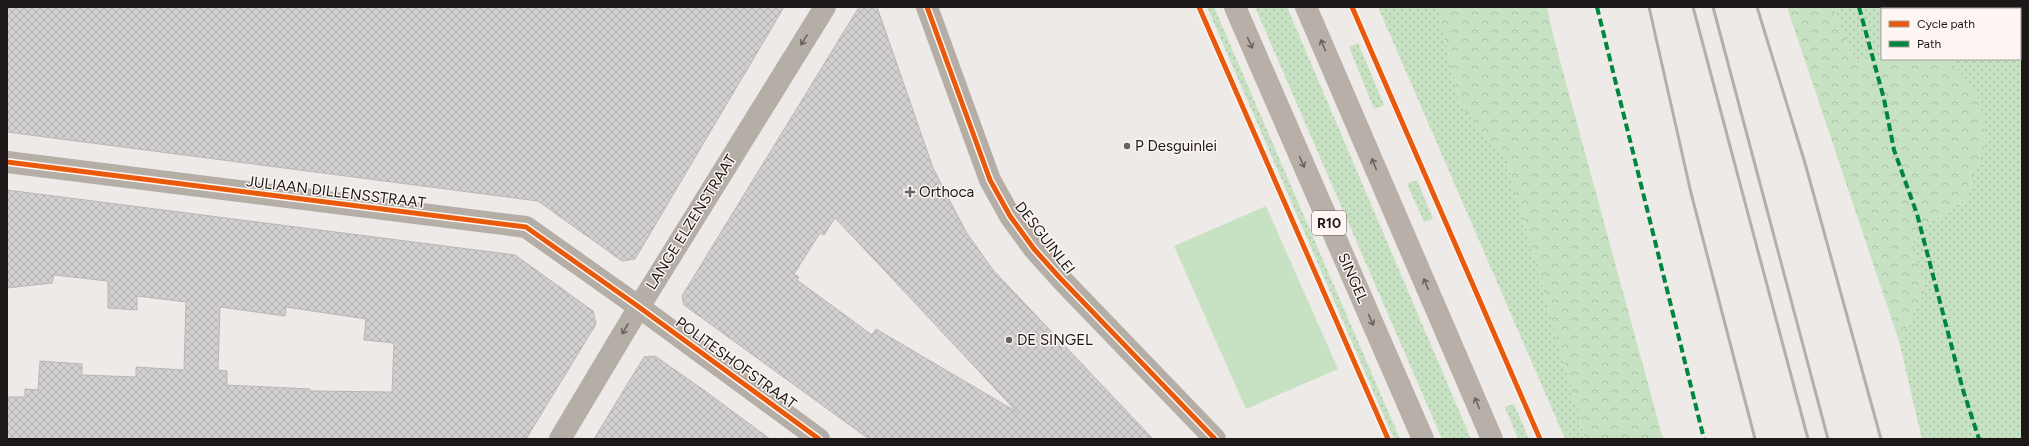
<svg xmlns="http://www.w3.org/2000/svg" width="2029" height="446" font-family="Figtree,sans-serif">
	<style>
		.grass { fill: url(#grass-dots) }
		.forest { fill: url(#forest-crowns) }
		.park { fill: #c7e1c3 }
		.building { fill: url(#building-cross-hatch); stroke: #b9b6b7; fill-rule: evenodd }
		.lines { fill: none; stroke-linecap: round; stroke-linejoin: round }
		.street { stroke: #b5aea7; stroke-width: 22 }
		.primary { stroke: #b8b0a8; stroke-width: 22 }
		.rail { stroke: #b4afac; stroke-width: 3 }
		.quiet { stroke: #00873e; stroke-width: 4; stroke-dasharray: 8 4; stroke-linecap: butt }
		.cycleway-casing { stroke: #fef6f2; stroke-width: 8 }
		.cycleway { stroke: #e8590c; stroke-width: 5 }
		.oneway { stroke: #68635f }
		.oneway2 { stroke: #6a6460 }
		.poi-dot { fill: #656260; stroke: #fef6f2; stroke-width: 1.5 }
		.labels { text-anchor: middle; dominant-baseline: central; stroke-width: 3; stroke-linejoin: round; paint-order: stroke }
		.shield { fill: #fef6f2; stroke: #5f5b59; stroke-width: 1 }
		.shield-label { font-size: 14px; font-weight: bold; fill: #1b1817 }
		.poi-label { font-size: 15px; fill: #1b1817; stroke: #fef6f2; text-anchor: start }
		.street-label { font-size: 15px; fill: #1b1817; stroke: #fef6f2 }
	</style>
	<defs>
		<pattern id="grass-dots" width="8" height="8" patternUnits="userSpaceOnUse"><rect width="8" height="8" fill="#c7e1c3"/><path d="M2 2h.1M6 6h.1" fill="none" stroke="#aac0a7" stroke-width="1.8" stroke-linecap="round"/></pattern>
		<pattern id="forest-crowns" width="20" height="18" patternUnits="userSpaceOnUse"><rect width="20" height="18" fill="#c7e1c3"/><path d="M2 6a3 3 0 1 1 6 0M12 15a3 3 0 1 1 6 0" fill="none" stroke="#aac0a7"/></pattern>
		<pattern id="building-cross-hatch" width="8" height="8" patternUnits="userSpaceOnUse"><rect width="8" height="8" fill="#d1cfd0"/><path d="M0 0l8 8M0 8l8-8" fill="none" stroke="#b3b1b2"/></pattern>
	</defs>
	<rect width="100%" height="100%" fill="#eeeae8"/>
	<!-- grass -->
	<g class="grass">
		<path d="M 1207,7 L 1214,7 L 1400,439 L 1394,439 Z"/>
		<path d="M 1255,7 L 1287,7 L 1471,439 L 1442,439 Z"/>
		<path d="M 1378,7 L 1438,7 L 1460,105 L 1507,161 L 1585,439 L 1565,439 Z"/>
		<path d="M 1837,7 L 2010,7 L 2010,9 L 1882,9 L 1882,59 L 1900,59 L 1885,61 L 1853,59 L 1835,12 Z"/>
		<path d="M 2020,33 L 2022,38 L 2022,439 L 1922,439 L 1899,341 L 1925,291 L 1912,243 L 1932,222 L 1966,199 L 1952,62 L 1936,59 L 2020,59 Z"/>
		<path d="M 1358,43 L 1384,105 L 1374,109 L 1349,47 Z"/>
		<path d="M 1417,180 L 1433,219 L 1424,222 L 1407,184 Z"/>
		<path d="M 1514,404 L 1529,439 L 1518,439 L 1505,407 Z"/>
	</g>
	<!-- forest -->
	<g class="forest">
		<path d="M 1438,7 L 1547,7 L 1553,35 L 1663,439 L 1585,439 L 1507,161 L 1460,105 Z"/>
		<path d="M 1787,7 L 1837,7 L 1835,12 L 1853,59 L 1885,61 L 1900,59 L 1936,59 L 1952,62 L 1979,99 L 1987,142 L 1966,199 L 1932,222 L 1912,243 L 1925,291 L 1899,341 Z"/>
	</g>
	<!-- park -->
	<path class="park" d="M 1266,206 L 1338,369 L 1246,409 L 1174,246 Z"/>
	<!-- building -->
	<g class="building">
		<path d="M 7,7 L 784,7 L 635,259 L 622,261 L 538,201 L 7,132 Z"/>
		<path d="M 859,7 L 877,7 L 933,168 L 966,232 L 993,270 L 1153,439 L 869,439 L 684,305 L 682,296 ZM 835,218 L 887,273 L 1017,412 L 876,329 L 872,335 L 797,280 L 799,277 L 794,274 L 820,233 L 824,235 Z"/>
		<path d="M 7,190 L 515,255 L 593,311 L 596,324 L 526,439 L 7,439 L 7,397 L 25,397 L 25,389 L 38,390 L 40,361 L 82,364 L 82,375 L 136,377 L 136,367 L 184,370 L 186,302 L 137,296 L 137,310 L 108,308 L 108,281 L 54,275 L 52,283 L 7,288 ZM 220,307 L 285,316 L 286,307 L 366,319 L 364,340 L 394,343 L 392,392 L 310,391 L 310,389 L 227,385 L 227,371 L 218,370 Z"/>
		<path d="M 655,356 L 705,391 L 770,439 L 594,439 L 644,357 Z"/>
	</g>
	<g class="lines">
		<!-- street -->
		<g class="street">
			<path d="M 927,7 L 990,180 L 1010,216 L 1034,249 L 1060,278 L 1215,439"/>
			<path d="M 7,162 L 526,227 L 639,307 L 819,439"/>
			<path d="M 560,439 L 639,307 L 825,7"/>
		</g>
		<!-- primary -->
		<g class="primary">
			<path d="M 1235,7 L 1423,439"/>
			<path d="M 1306,7 L 1492,439"/>
		</g>
		<!-- rail -->
		<g class="rail">
			<path d="M 1649,7 L 1691,193 L 1755,439"/>
			<path d="M 1693,7 L 1808,439"/>
			<path d="M 1713,7 L 1828,439"/>
			<path d="M 1757,7 L 1805,163 L 1881,439"/>
		</g>
		<!-- quiet -->
		<g class="quiet">
			<path d="M 1597,7 L 1704,439"/>
			<path d="M 1859,7 L 1884,99 L 1894,150 L 1917,214 L 1963,390 L 1979,439"/>
		</g>
		<!-- cycleway casing -->
		<g class="cycleway-casing">
			<g id="cycleway">
				<path d="M 927,7 L 990,180 L 1010,216 L 1034,249 L 1060,278 L 1215,439"/>
				<path d="M 1199,7 L 1388,439"/>
				<path d="M 1352,7 L 1540,439"/>
				<path d="M 7,162 L 526,227 L 639,307 L 819,439"/>
			</g>
		</g>
		<!-- cycleway -->
		<use href="#cycleway" class="cycleway"/>
	</g>
	<!-- one-way arrows -->
	<defs><path id="oneway-shaft" d="M-6 0H5M1.5-3L5.5 0L1.5 3" fill="none" stroke-width="1.6" stroke-linecap="round" stroke-linejoin="round"/></defs>
	<g class="oneway">
		<use href="#oneway-shaft" transform="translate(804 40) rotate(122)"/>
		<use href="#oneway-shaft" transform="translate(625 329) rotate(121)"/>
	</g>
	<g class="oneway2">
		<use href="#oneway-shaft" transform="translate(1250 43) rotate(66)"/>
		<use href="#oneway-shaft" transform="translate(1323 45) rotate(-113)"/>
		<use href="#oneway-shaft" transform="translate(1302 162) rotate(66)"/>
		<use href="#oneway-shaft" transform="translate(1374 164) rotate(-113)"/>
		<use href="#oneway-shaft" transform="translate(1426 284) rotate(-113)"/>
		<use href="#oneway-shaft" transform="translate(1371 320) rotate(66)"/>
		<use href="#oneway-shaft" transform="translate(1477 403) rotate(-113)"/>
	</g>
	<!-- markers -->
	<g class="poi-dot">
		<circle cx="1127" cy="146" r="4"/>
		<path d="M908 186h4v4h4v4h-4v4h-4v-4h-4v-4h4z"/>
		<circle cx="1009" cy="340" r="4"/>
	</g>
	<g class="labels">
		<!-- shield labels -->
		<rect class="shield" x="1312" y="211" width="34" height="24" rx="3"/>
		<g class="shield-label">
			<text x="1329" y="223">R10</text>
		</g>
		<!-- poi labels -->
		<g class="poi-label">
			<text x="1135" y="146">P Desguinlei</text>
			<text x="919" y="192">Orthoca</text>
			<text x="1017" y="340">DE SINGEL</text>
		</g>
		<!-- street labels -->
		<g class="street-label">
			<text transform="translate(336 192) rotate(7)">JULIAAN DILLENSSTRAAT</text>
			<text transform="translate(691 222) rotate(-58)">LANGE ELZENSTRAAT</text>
			<text transform="translate(1045 238) rotate(52)">DESGUINLEI</text>
			<text transform="translate(1353 278) rotate(66)">SINGEL</text>
			<text transform="translate(736 363) rotate(36)">POLITESHOFSTRAAT</text>
		</g>
	</g>
	<!-- border -->
	<rect width="2029" height="446" fill="none" stroke="#1b1817" stroke-width="16"/>
	<!-- legend -->
	<rect x="1881" y="8" width="140" height="52" fill="#fef6f2" stroke="#a39d9a"/>
	<rect x="1889" y="21" width="20" height="6" fill="#e8590c" stroke="#a39d9a"/>
	<text x="1917" y="28" font-size="12" fill="#1b1817">Cycle path</text>
	<rect x="1889" y="41" width="20" height="6" fill="#00873e" stroke="#a39d9a"/>
	<text x="1917" y="48" font-size="12" fill="#1b1817">Path</text>
</svg>
